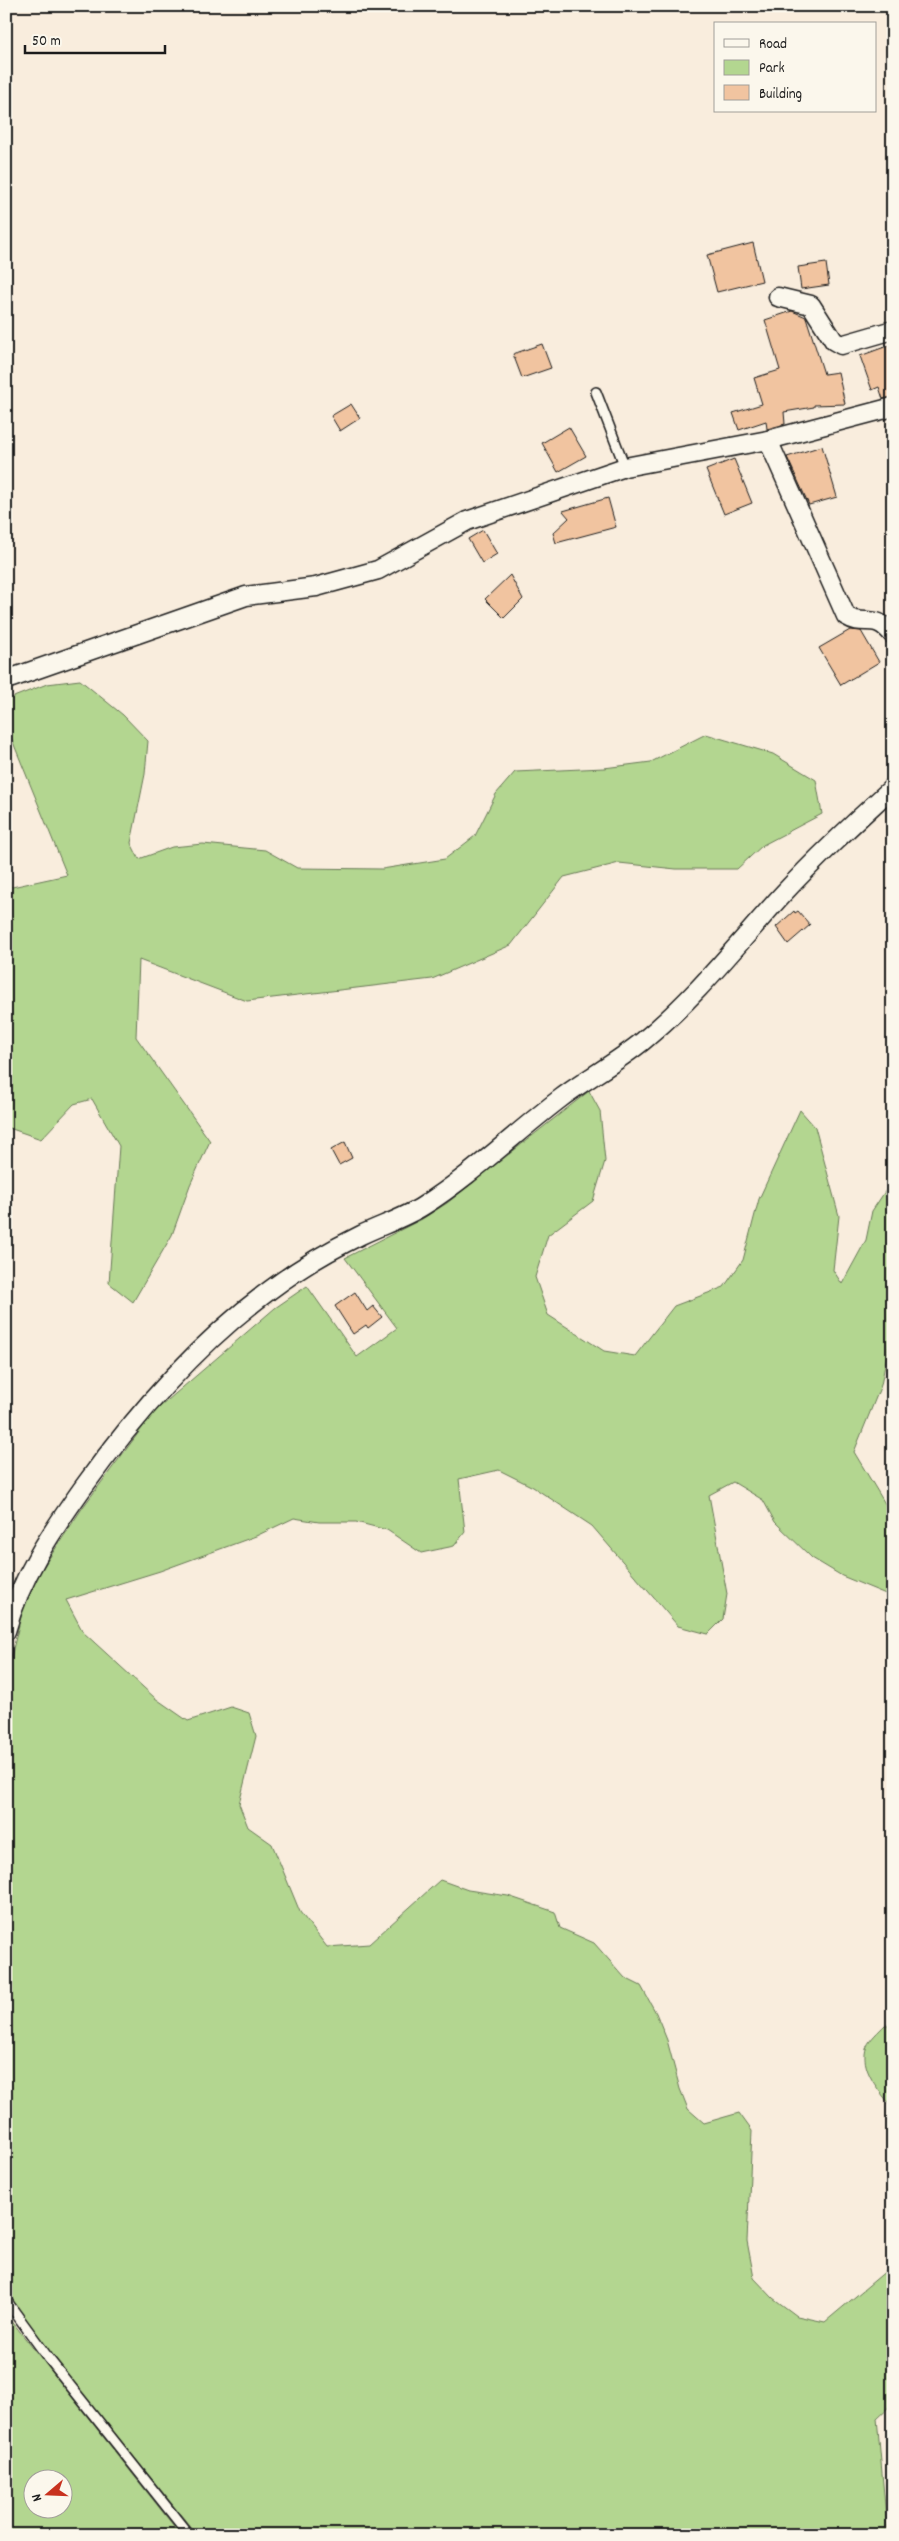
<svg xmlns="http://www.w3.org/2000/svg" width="899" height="2541" font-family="Dekko,sans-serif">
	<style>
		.green { fill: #b3d690; stroke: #687956; fill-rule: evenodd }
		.building { fill: #f1c4a0; stroke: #1c1c1c }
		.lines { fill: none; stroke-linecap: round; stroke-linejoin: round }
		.lane-casing { stroke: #1c1c1c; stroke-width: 12 }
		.street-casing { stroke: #1c1c1c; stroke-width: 21 }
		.lane { stroke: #fbf7ec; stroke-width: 9 }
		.street { stroke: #fbf7ec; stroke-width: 18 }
	</style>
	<rect width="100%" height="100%" fill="#f9eddd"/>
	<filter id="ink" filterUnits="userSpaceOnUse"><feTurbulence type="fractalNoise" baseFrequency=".02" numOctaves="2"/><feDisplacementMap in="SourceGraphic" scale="10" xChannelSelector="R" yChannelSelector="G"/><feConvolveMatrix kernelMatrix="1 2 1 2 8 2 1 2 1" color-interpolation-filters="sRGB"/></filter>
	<g filter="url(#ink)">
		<!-- green -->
		<g class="green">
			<path d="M 80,680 L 123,715 L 148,741 L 145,774 L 131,843 L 139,859 L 172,847 L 203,844 L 265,850 L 297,868 L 382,869 L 445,859 L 475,836 L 496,794 L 515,772 L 604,768 L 651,762 L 706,734 L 773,754 L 816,780 L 822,814 L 763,845 L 737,869 L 676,869 L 619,863 L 564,877 L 511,945 L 432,979 L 247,1001 L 139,960 L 136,1037 L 210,1141 L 190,1185 L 172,1235 L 133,1302 L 109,1283 L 119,1146 L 92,1099 L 74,1104 L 41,1139 L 6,1127 L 6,883 L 12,887 L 67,875 L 6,725 L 6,700 L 47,684 Z"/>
			<path d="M 589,1091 L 600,1111 L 605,1161 L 593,1201 L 548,1235 L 535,1277 L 548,1315 L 604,1351 L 635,1356 L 674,1306 L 724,1287 L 743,1260 L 759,1199 L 800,1110 L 815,1127 L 839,1216 L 833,1270 L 842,1284 L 866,1240 L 872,1211 L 888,1187 L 893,1164 L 893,1324 L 881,1385 L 854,1452 L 893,1517 L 893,1597 L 842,1576 L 812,1558 L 775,1522 L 763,1500 L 733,1482 L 709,1495 L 727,1594 L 723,1619 L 708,1634 L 678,1626 L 592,1526 L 533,1487 L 499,1470 L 459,1479 L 465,1532 L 454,1546 L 421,1553 L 387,1530 L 356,1522 L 319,1522 L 294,1518 L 256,1536 L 160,1571 L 66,1600 L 83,1632 L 155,1698 L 188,1721 L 231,1707 L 249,1713 L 256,1736 L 239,1804 L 248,1827 L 272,1844 L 300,1912 L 327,1947 L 369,1944 L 440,1880 L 468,1890 L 508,1896 L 555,1912 L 560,1928 L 594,1943 L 625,1978 L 641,1986 L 656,2013 L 667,2040 L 680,2089 L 688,2109 L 704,2123 L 739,2113 L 752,2131 L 747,2241 L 754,2278 L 773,2298 L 797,2316 L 825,2322 L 893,2265 L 893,2403 L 877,2418 L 887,2528 L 883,2535 L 197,2535 L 64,2370 L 6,2293 L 6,1677 L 23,1609 L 34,1581 L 83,1507 L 154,1412 L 275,1308 L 307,1286 L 357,1357 L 397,1328 L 345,1258 L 422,1219 L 447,1203 Z"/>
			<path d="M 885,2025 L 893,2025 L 893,2108 C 880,2092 858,2068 867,2046 C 870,2039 879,2031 885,2025 Z"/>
			<path d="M 6,2314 L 181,2535 L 6,2535 ZM 32,2478 L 62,2478 L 62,2508 L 32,2508 Z"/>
		</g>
		<!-- building -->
		<g class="building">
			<path d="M 753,243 L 762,281 L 717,292 L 707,255 Z"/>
			<path d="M 826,263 L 829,285 L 801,289 L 798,267 Z"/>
			<path d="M 792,311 L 806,317 L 824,374 L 838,372 L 845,404 L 814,405 L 814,407 L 784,412 L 785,424 L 767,429 L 766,421 L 739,430 L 733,413 L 762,404 L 754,378 L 780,370 L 765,320 Z"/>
			<path d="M 542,344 L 551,368 L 522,378 L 513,354 Z"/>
			<path d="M 893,344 L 893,397 L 883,399 L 879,387 L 872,390 L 860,356 Z"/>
			<path d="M 351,404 L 360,418 L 340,431 L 331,416 Z"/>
			<path d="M 569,427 L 586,456 L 558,472 L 542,443 Z"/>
			<path d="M 822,446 L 837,497 L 809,505 L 787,457 Z"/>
			<path d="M 734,459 L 752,503 L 724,514 L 706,470 Z"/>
			<path d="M 608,498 L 616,527 L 556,543 L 553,533 L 569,518 L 563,511 Z"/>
			<path d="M 483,530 L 497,554 L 482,563 L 468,539 Z"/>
			<path d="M 510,575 L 523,599 L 504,618 L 485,599 Z"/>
			<path d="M 850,630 L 861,631 L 879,662 L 841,685 L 819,648 Z"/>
			<path d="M 794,911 L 795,913 L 798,911 L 810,925 L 788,944 L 776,927 Z"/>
			<path d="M 345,1142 L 352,1158 L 339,1165 L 331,1150 Z"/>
			<path d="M 355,1292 L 367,1311 L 373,1306 L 382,1317 L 368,1328 L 366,1325 L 353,1334 L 335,1306 Z"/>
		</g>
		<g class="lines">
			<!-- lane casing -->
			<g class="lane-casing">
				<g id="lane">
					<path d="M 596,392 L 625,467"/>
					<path d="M 6,2300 L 49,2359 L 189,2535"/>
				</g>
			</g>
			<!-- street casing -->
			<g class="street-casing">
				<g id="street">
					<path d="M 778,297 L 811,305 L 834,341 L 841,345 L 893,330"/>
					<path d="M 768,440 L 846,616 C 865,628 874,611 893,635"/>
					<path d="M 6,680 L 246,596 L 316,587 L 378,570 L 467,521 L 625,467 L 768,440 L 893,407"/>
					<path d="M 6,1631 C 21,1577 50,1534 82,1489 C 135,1415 197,1344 270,1290 C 298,1269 330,1250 361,1235 C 382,1225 404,1218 423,1206 C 472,1175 515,1133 561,1098 C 588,1078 617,1062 643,1041 C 695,998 736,946 781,896 C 816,858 854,823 893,787"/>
				</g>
			</g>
			<!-- lane -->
			<use href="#lane" class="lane"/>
			<!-- street -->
			<use href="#street" class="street"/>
		</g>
	</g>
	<!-- margin -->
	<rect width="899" height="2541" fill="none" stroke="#fbf7ec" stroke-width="25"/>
	<rect x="12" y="12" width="874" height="2516" fill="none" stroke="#1c1c1c" stroke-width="2" filter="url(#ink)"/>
	<!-- legend -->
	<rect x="714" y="22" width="162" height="90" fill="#fbf7ec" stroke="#a29f99"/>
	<rect x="724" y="39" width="25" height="8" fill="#fbf7ec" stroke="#a29f99"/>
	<text x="759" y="48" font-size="15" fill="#1c1c1c">Road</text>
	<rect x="724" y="60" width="25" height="15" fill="#b3d690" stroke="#a29f99"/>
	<text x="759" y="72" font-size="15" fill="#1c1c1c">Park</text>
	<rect x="724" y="85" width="25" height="15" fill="#f1c4a0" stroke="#a29f99"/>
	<text x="759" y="98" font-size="15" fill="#1c1c1c">Building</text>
	<!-- north arrow -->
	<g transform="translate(48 2494) rotate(251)"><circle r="24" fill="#fbf7ec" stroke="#a29f99"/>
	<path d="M0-4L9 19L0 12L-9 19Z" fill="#c8321e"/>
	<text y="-8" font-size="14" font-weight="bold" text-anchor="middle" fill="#1c1c1c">N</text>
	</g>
	<!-- scale -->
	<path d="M25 45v8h140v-8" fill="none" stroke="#1c1c1c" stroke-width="2.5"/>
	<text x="32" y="45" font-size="15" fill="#1c1c1c" stroke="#fbf7ec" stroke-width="4" paint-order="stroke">50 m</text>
</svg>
